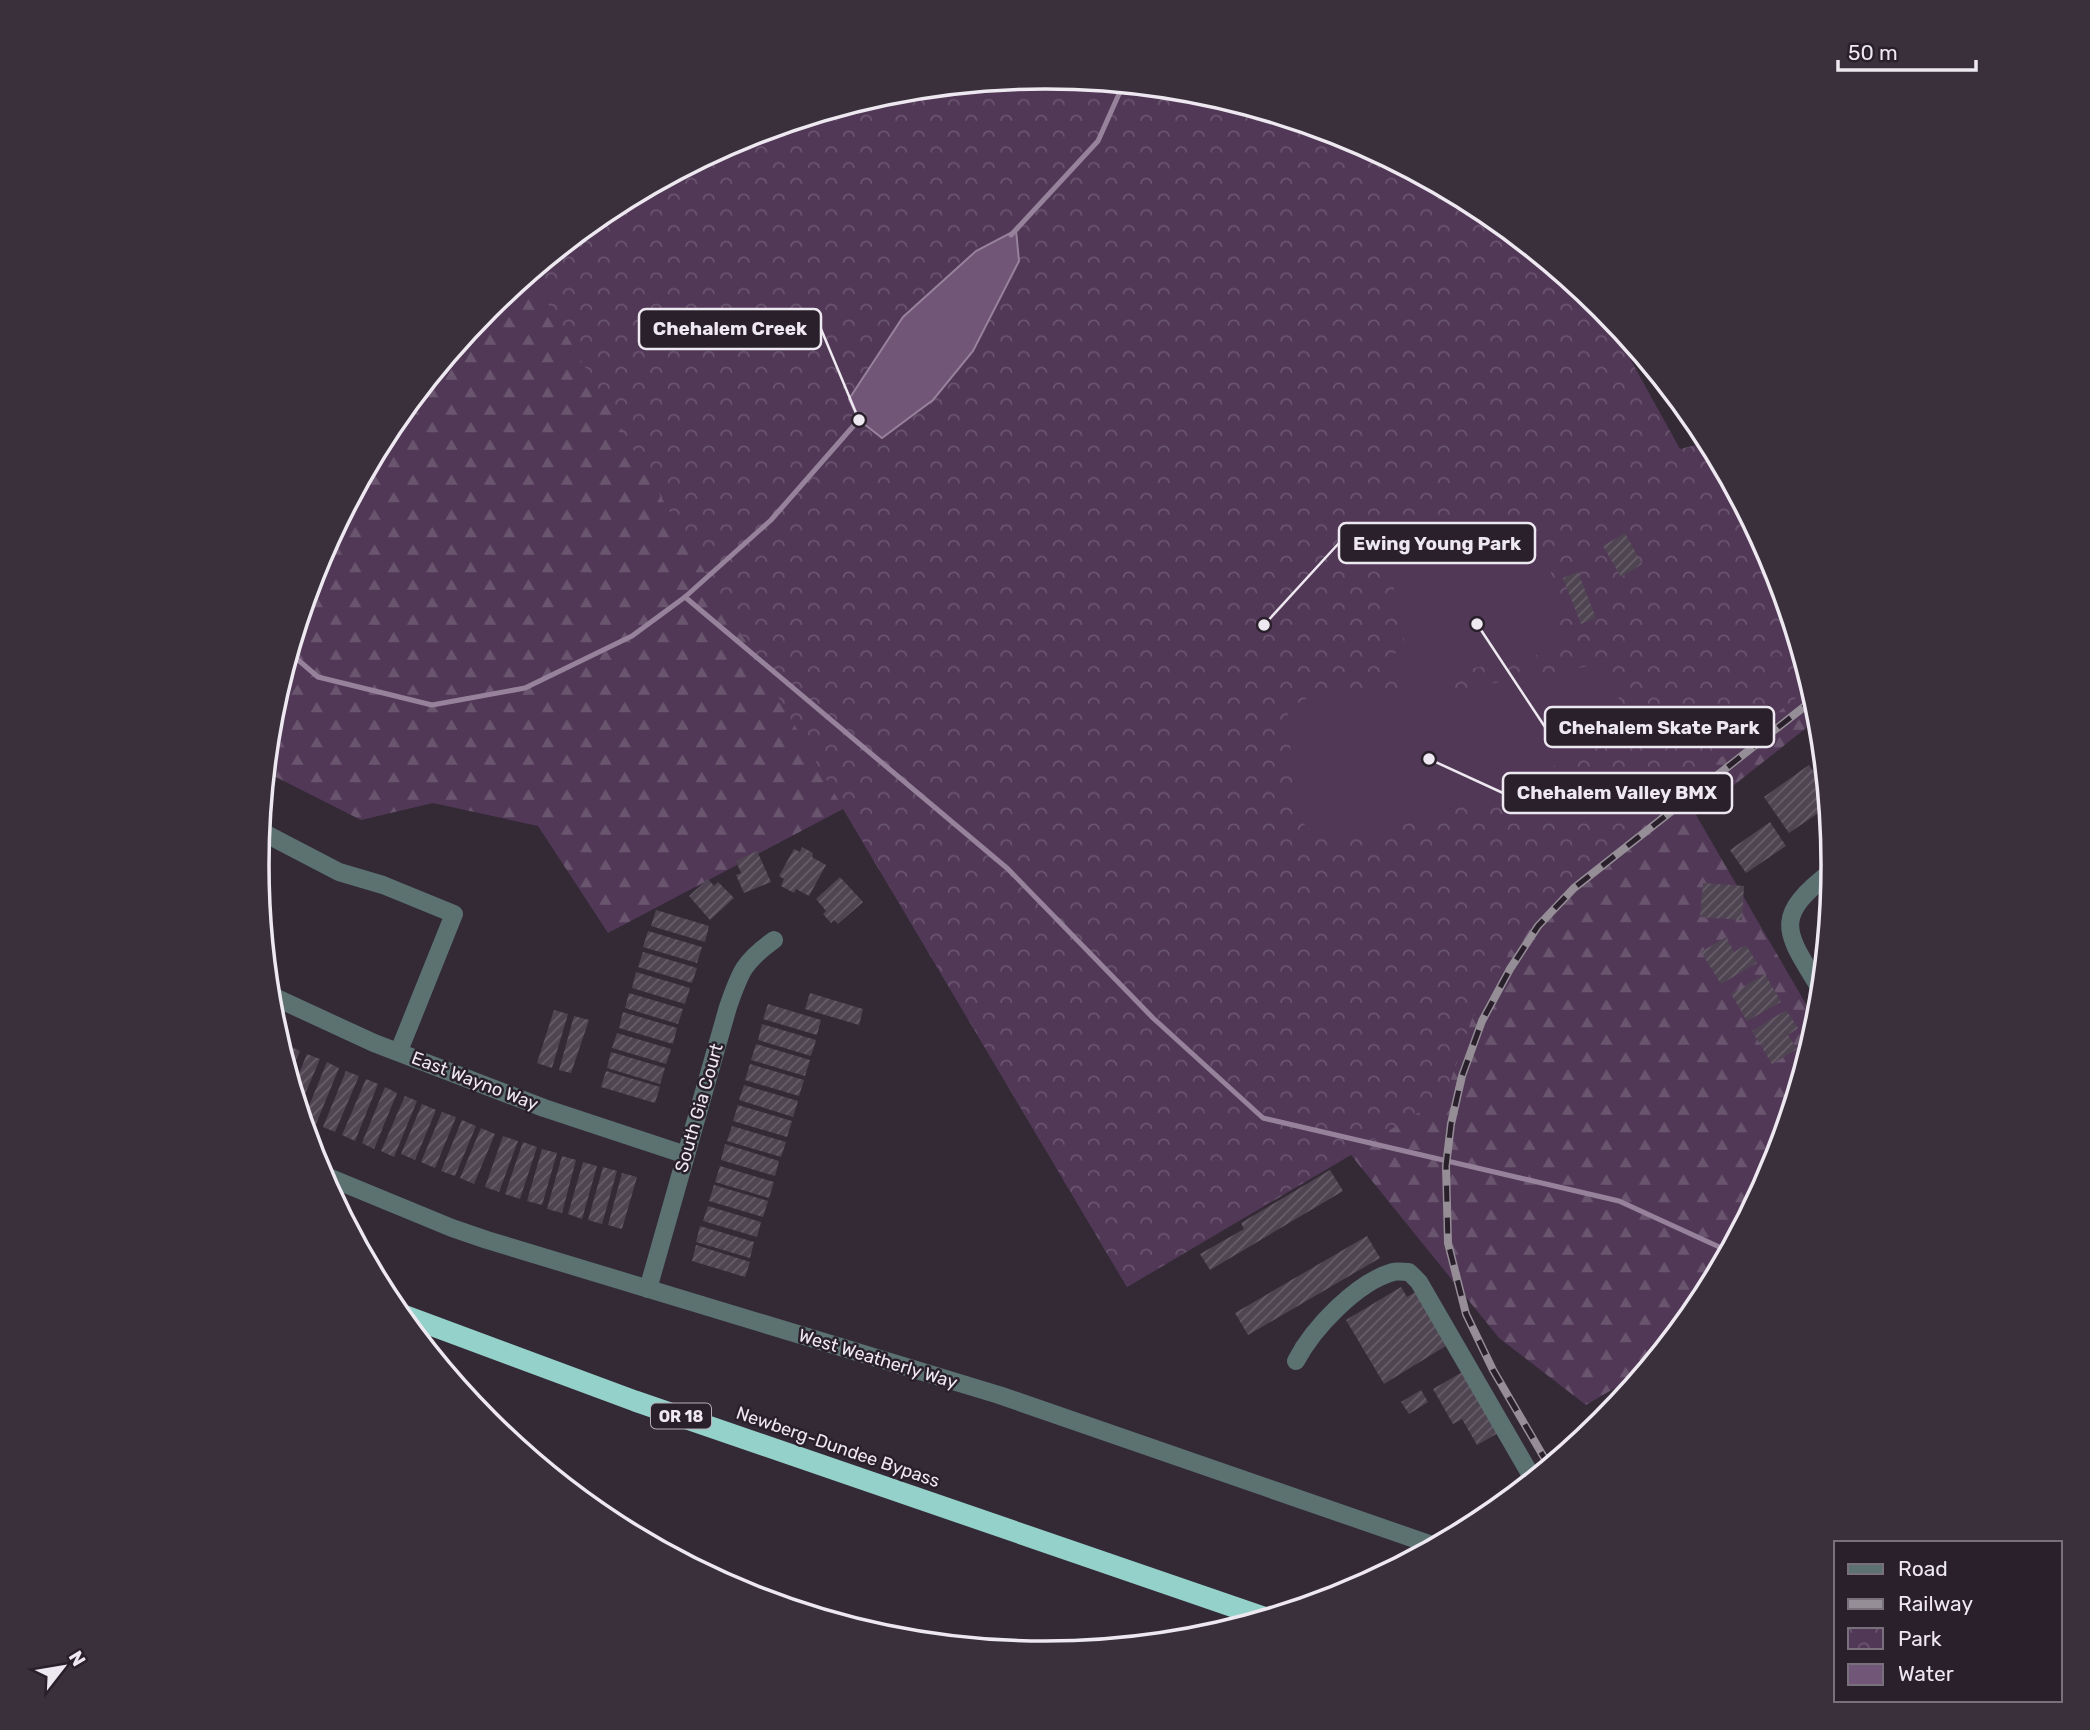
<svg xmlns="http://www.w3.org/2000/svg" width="2090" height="1730" font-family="Rubik,sans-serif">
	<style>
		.forest { fill: url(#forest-firs) }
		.park { fill: url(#park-crowns) }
		.pitch { fill: #513857 }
		.water { fill: #725678; stroke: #97829c; stroke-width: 2 }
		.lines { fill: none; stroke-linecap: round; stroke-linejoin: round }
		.stream { stroke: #97829c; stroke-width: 5 }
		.building { fill: url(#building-hatch) }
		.minor { stroke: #5b7270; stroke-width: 18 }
		.highway { stroke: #95d1cb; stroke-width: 21 }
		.rail-casing { stroke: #958e97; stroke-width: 8 }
		.rail { stroke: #29202b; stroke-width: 5; stroke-dasharray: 16; stroke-linecap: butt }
		.labels { text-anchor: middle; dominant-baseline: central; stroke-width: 5; stroke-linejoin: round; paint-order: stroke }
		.shield { fill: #29202b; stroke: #b3acb5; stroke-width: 2 }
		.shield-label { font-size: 16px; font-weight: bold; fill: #eee8f0 }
		.street-label { font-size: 18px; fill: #eee8f0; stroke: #29202b }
		.rim { fill: none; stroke: #eee8f0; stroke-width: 3.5 }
		.leader { fill: none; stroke: #eee8f0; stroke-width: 2.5 }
		.callout-dot { fill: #eee8f0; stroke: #29202b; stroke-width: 2.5 }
		.callout { fill: #29202b; stroke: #eee8f0; stroke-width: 2.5 }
		.callout-label { font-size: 19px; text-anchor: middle; font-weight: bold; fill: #eee8f0 }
	</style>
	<defs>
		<pattern id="forest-firs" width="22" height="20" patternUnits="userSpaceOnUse" patternTransform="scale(1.75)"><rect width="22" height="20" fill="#513857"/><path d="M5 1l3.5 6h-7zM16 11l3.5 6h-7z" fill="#6a556f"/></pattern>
		<pattern id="park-crowns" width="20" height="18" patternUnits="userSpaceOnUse" patternTransform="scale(1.75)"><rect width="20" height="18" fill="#513857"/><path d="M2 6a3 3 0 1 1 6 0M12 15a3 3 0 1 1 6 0" fill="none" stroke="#6a556f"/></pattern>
		<pattern id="building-hatch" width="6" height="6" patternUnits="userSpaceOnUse" patternTransform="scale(1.75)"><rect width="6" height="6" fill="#4f4451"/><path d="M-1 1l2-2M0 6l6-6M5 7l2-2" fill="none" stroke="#695f6a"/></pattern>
	</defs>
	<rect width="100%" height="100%" fill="#332a35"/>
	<!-- forest -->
	<path class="forest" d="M 1045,77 L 1199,92 L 1795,635 L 1819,718 L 1696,815 L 1817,1023 L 1773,1167 L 1700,1303 L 1644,1371 L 1586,1405 L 1499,1338 L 1351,1155 L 1127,1287 L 843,809 L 608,933 L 538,826 L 433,803 L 361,820 L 266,772 L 272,711 L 317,563 L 390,427 L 488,308 L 608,210 L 744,137 L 892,92 Z"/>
	<!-- park -->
	<path class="park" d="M 1045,77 L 1199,92 L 1347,137 L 1483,210 L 1602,308 L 1680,449 L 1708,442 L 1773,564 L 1810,687 L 1587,863 L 1518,937 L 1471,1021 L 1445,1097 L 1127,1287 L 843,808 L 530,273 L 608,210 L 744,137 L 892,92 Z"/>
	<!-- pitch -->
	<g class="pitch">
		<path d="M 1509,541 L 1510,544 C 1530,540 1534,553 1549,565 L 1559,607 C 1550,620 1552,633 1559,646 L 1552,652 L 1449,673 L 1444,685 L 1438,688 L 1401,689 L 1394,655 L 1404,640 C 1401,625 1389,583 1396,571 C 1400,566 1406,564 1412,562 Z"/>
		<path d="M 1607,663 L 1628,727 L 1506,791 L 1366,837 L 1342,839 L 1324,838 L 1310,831 L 1295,813 L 1288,714 C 1294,703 1304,699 1316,695 L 1438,693 Z"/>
	</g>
	<!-- water -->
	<path class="water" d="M 1016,230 L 1019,261 L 973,351 L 933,400 L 882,438 L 859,420 L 849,399 L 903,317 L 976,251 Z"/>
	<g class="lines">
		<!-- stream -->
		<g class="stream">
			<path d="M 1011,235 L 1098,141 L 1123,85"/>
			<path d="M 685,597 L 1008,869 L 1153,1018 L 1263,1118 L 1619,1201 L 1728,1251"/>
			<path d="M 290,653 L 318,677 L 432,705 L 525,688 L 632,636 L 685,597 L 771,520 L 863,415"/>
		</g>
	</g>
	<!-- building -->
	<g class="building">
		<path d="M 1625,533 L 1642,564 L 1621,577 L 1603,546 Z"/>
		<path d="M 1578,572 L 1596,618 L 1581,624 L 1563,578 Z"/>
		<path d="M 1809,765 L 1825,788 L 1827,807 L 1789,833 L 1764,797 Z"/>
		<path d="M 1770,822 L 1786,846 L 1746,873 L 1730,850 Z"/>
		<path d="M 802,847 L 813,853 L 812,857 L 826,865 L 809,896 L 796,889 L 794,893 L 781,886 L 784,879 L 779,876 L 794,849 L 800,852 Z"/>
		<path d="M 757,851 L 771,882 L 744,893 L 736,875 L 741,873 L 736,861 Z"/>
		<path d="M 840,877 L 863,902 L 838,924 L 834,920 L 831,923 L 823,914 L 826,911 L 816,899 Z"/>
		<path d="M 708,879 L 714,886 L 718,882 L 734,898 L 710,920 L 689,896 Z"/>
		<path d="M 1703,883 L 1744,886 L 1742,920 L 1700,917 Z"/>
		<path d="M 656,910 L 709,926 L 705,942 L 651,926 Z"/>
		<path d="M 648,931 L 702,947 L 697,963 L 643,947 Z"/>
		<path d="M 1726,937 L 1734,952 L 1746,945 L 1757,963 L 1721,984 L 1701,952 Z"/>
		<path d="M 643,952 L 697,968 L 692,983 L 638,967 Z"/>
		<path d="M 636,972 L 690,988 L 685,1004 L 632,988 Z"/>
		<path d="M 1765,974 L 1781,1002 L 1747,1021 L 1731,994 Z"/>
		<path d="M 629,993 L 683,1009 L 678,1024 L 625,1008 Z"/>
		<path d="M 810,993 L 863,1009 L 859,1025 L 805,1009 Z"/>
		<path d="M 768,1004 L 821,1020 L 817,1035 L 763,1019 Z"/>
		<path d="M 554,1010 L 568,1014 L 552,1068 L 537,1063 Z"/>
		<path d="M 1786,1010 L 1798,1028 L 1788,1035 L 1797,1049 L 1772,1064 L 1752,1031 Z"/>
		<path d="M 623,1012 L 677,1028 L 673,1044 L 619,1028 Z"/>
		<path d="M 574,1016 L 589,1020 L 571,1073 L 559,1070 Z"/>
		<path d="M 762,1024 L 816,1040 L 811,1056 L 758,1040 Z"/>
		<path d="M 617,1033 L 671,1049 L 666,1064 L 612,1048 Z"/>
		<path d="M 756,1044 L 810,1060 L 805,1076 L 751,1060 Z"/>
		<path d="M 287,1045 L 300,1051 L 289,1075 L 283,1055 Z"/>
		<path d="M 611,1052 L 665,1068 L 660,1084 L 607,1068 Z"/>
		<path d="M 307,1054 L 320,1059 L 299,1108 L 293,1088 Z"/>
		<path d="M 327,1062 L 339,1068 L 316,1124 L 304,1118 Z"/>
		<path d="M 750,1064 L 804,1080 L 799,1096 L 745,1080 Z"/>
		<path d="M 346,1071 L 359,1076 L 335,1132 L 323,1127 Z"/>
		<path d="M 606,1071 L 660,1087 L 655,1103 L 601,1087 Z"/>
		<path d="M 366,1079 L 378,1084 L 355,1141 L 342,1135 Z"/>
		<path d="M 744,1085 L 798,1101 L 793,1117 L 739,1100 Z"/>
		<path d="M 385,1087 L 397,1093 L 374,1149 L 362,1143 Z"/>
		<path d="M 405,1096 L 417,1101 L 394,1157 L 381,1151 Z"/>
		<path d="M 422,1104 L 436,1110 L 415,1160 L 401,1154 Z"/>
		<path d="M 738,1105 L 792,1121 L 787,1137 L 733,1121 Z"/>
		<path d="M 442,1112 L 456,1117 L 435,1168 L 421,1162 Z"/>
		<path d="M 462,1120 L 476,1126 L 455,1176 L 441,1171 Z"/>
		<path d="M 732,1126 L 786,1142 L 781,1157 L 727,1141 Z"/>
		<path d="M 481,1128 L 495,1134 L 474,1184 L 460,1178 Z"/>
		<path d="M 503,1136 L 518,1141 L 499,1192 L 485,1187 Z"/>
		<path d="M 523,1142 L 537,1147 L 520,1199 L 505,1194 Z"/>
		<path d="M 725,1144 L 779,1161 L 775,1176 L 721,1160 Z"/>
		<path d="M 542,1149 L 557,1153 L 542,1205 L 527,1201 Z"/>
		<path d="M 562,1156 L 576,1160 L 562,1213 L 547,1209 Z"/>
		<path d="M 583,1162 L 597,1166 L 582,1219 L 568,1214 Z"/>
		<path d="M 720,1166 L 774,1182 L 769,1198 L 715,1182 Z"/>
		<path d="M 603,1167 L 617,1171 L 602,1224 L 588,1220 Z"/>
		<path d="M 1330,1170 L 1343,1191 L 1210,1270 L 1200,1254 L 1244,1229 L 1241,1223 Z"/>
		<path d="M 622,1173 L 637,1177 L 622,1229 L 608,1225 Z"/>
		<path d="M 714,1185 L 768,1201 L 763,1217 L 709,1201 Z"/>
		<path d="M 708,1206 L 761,1222 L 757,1237 L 703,1221 Z"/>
		<path d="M 700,1226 L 754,1242 L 750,1258 L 696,1242 Z"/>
		<path d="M 1367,1236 L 1380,1258 L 1248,1335 L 1235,1313 Z"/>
		<path d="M 696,1245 L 750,1262 L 745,1277 L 692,1261 Z"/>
		<path d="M 1401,1287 L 1407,1297 L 1417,1291 L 1449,1344 L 1384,1384 L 1346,1320 Z"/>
		<path d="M 1464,1371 L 1500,1432 L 1477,1445 L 1462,1419 L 1453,1424 L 1433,1389 Z"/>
		<path d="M 1421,1390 L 1428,1402 L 1409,1414 L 1401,1402 Z"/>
	</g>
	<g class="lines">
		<!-- minor -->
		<g class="minor">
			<path d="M 268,835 L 339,872 L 383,885 L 454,914 L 399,1051"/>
			<path d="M 1821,990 C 1785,931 1771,918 1832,871"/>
			<path d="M 270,995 L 374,1043 L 544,1108 L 686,1155"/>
			<path d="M 321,1174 L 452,1228 L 487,1240 L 999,1395 L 1435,1546"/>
			<path d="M 648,1289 L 728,1007 C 740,973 743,962 774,940"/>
			<path d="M 1296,1361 C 1313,1328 1357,1282 1393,1272 C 1398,1271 1404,1272 1409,1272 L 1419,1282 L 1533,1479"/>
		</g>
		<!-- highway -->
		<path class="highway" d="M 398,1313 L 635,1401 L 1266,1618"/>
		<!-- rail casing -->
		<g class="rail-casing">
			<path id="rail" d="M 1549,1466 L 1493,1370 L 1466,1314 L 1448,1243 L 1446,1166 L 1451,1124 L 1462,1076 L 1482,1021 L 1510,969 L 1538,926 L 1574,888 L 1814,699"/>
		</g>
		<!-- rail -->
		<use href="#rail" class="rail"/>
	</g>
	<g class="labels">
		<!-- shield labels -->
		<rect class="shield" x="651" y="1403.5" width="60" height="25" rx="5"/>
		<g class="shield-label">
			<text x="681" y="1416">OR 18</text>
		</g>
		<!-- street labels -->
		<g class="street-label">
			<text transform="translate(475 1081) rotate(21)">East Wayno Way</text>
			<text transform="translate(699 1108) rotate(-74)">South Gia Court</text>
			<text transform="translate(878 1359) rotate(17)">West Weatherly Way</text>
			<text transform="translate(838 1447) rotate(19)">Newberg-Dundee Bypass</text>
		</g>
	</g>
	<!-- crop -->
	<path d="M0 0H2090V1730H0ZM269 865a776 776 0 1 1 1552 0a776 776 0 1 1-1552 0Z" fill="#39303b" fill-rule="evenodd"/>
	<path class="rim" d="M269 865a776 776 0 1 1 1552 0a776 776 0 1 1-1552 0Z"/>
	<!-- callouts -->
	<path class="leader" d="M859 420L821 329M1264 625L1339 543M1477 624L1545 727M1429 759L1503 793"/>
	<g class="callout-dot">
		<circle cx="859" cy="420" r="7"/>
		<circle cx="1264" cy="625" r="7"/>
		<circle cx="1477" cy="624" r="7"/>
		<circle cx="1429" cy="759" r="7"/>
	</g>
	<g class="callout">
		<rect x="639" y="309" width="182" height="40" rx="7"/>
		<rect x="1339" y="523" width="196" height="40" rx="7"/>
		<rect x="1545" y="707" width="229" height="40" rx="7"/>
		<rect x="1503" y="773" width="229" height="40" rx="7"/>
	</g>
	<g class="callout-label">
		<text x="730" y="335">Chehalem Creek</text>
		<text x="1437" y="550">Ewing Young Park</text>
		<text x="1659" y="734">Chehalem Skate Park</text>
		<text x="1617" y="799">Chehalem Valley BMX</text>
	</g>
	<!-- legend -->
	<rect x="1834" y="1541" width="228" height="161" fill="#29202b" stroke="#78707a" stroke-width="2"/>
	<rect x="1848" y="1564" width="35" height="10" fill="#5b7270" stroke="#78707a" stroke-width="2"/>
	<text x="1898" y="1576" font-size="21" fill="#eee8f0">Road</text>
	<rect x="1848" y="1599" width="35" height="10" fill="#958e97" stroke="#78707a" stroke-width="2"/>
	<text x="1898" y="1611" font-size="21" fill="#eee8f0">Railway</text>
	<rect x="1848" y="1628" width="35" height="21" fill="url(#park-crowns)" stroke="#78707a" stroke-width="2"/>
	<text x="1898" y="1646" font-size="21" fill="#eee8f0">Park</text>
	<rect x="1848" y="1664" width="35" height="21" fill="#725678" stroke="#78707a" stroke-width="2"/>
	<text x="1898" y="1681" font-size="21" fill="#eee8f0">Water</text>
	<!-- north arrow -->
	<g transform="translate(63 1667) rotate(59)" stroke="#29202b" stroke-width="5" paint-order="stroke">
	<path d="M0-5L12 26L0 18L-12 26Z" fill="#eee8f0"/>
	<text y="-10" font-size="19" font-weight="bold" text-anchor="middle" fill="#eee8f0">N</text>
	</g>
	<!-- scale -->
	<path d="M1838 60v10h138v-10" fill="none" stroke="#eee8f0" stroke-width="3.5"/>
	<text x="1848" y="60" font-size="21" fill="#eee8f0" stroke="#29202b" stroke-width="5" paint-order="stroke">50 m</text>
</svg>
